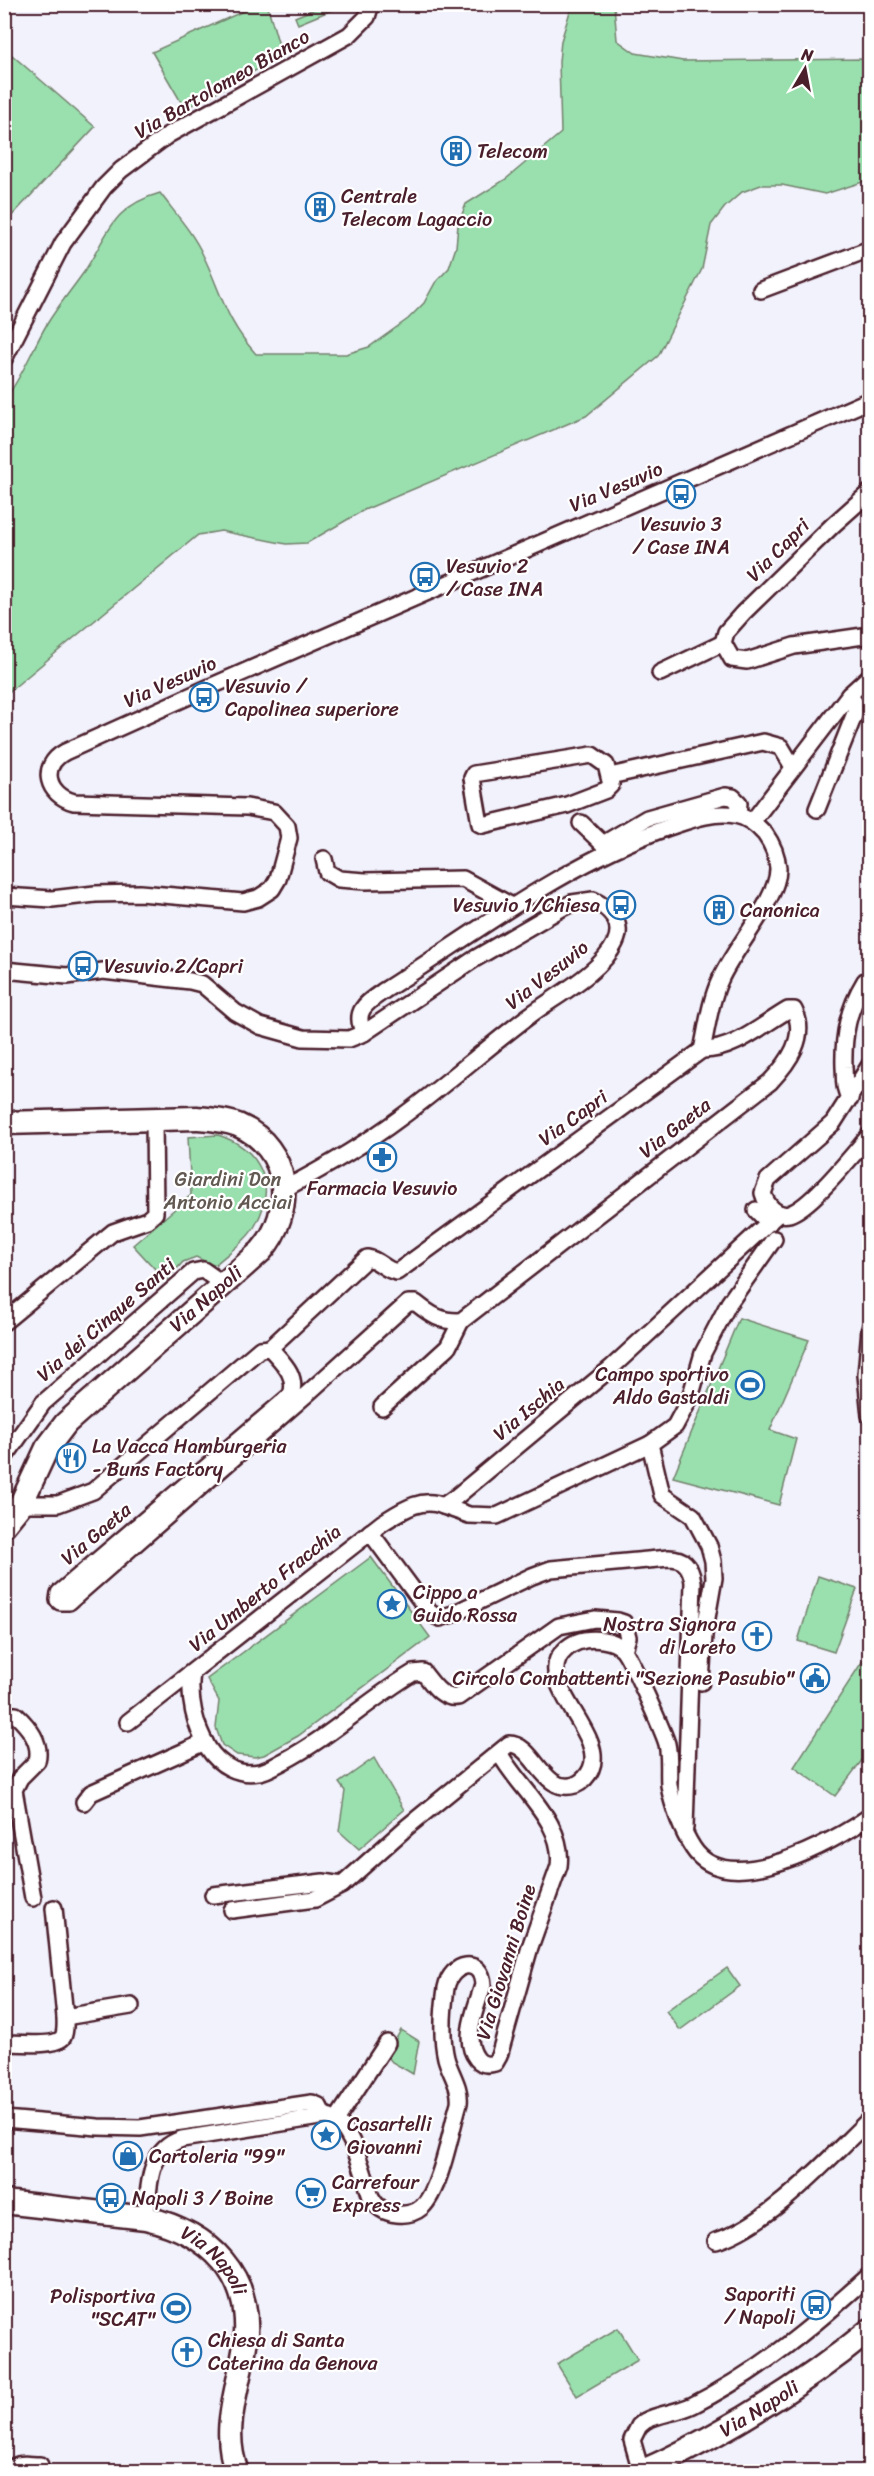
<svg xmlns="http://www.w3.org/2000/svg" width="874" height="2476" font-family="Sriracha,sans-serif">
	<style>
		.green { fill: #9ae0ae; stroke: #72806c; stroke-width: 1.5 }
		.lines { fill: none; stroke-linecap: round; stroke-linejoin: round }
		.street-casing { stroke: #4a1f2b; stroke-width: 20 }
		.secondary-casing { stroke: #4a1f2b; stroke-width: 27 }
		.street { stroke: #fff; stroke-width: 15 }
		.secondary { stroke: #fff; stroke-width: 22 }
		.labels { text-anchor: middle; dominant-baseline: central; stroke-width: 4.5; stroke-linejoin: round; paint-order: stroke }
		.street-label { font-size: 20px; fill: #4a1f2b; stroke: #fff }
		.poi-label { font-size: 20px; fill: #4a1f2b; stroke: #fff; text-anchor: start }
		.park-label { font-size: 20px; fill: #625952; stroke: #fff }
	</style>
	<rect width="100%" height="100%" fill="#f2f2fc"/>
	<filter id="ink" filterUnits="userSpaceOnUse"><feTurbulence type="fractalNoise" baseFrequency=".0167" numOctaves="2"/><feDisplacementMap in="SourceGraphic" scale="12" xChannelSelector="R" yChannelSelector="G"/><feConvolveMatrix kernelMatrix="1 2 1 2 8 2 1 2 1" color-interpolation-filters="sRGB"/></filter>
	<g filter="url(#ink)">
		<!-- green -->
		<g class="green">
			<path d="M 267,4 L 282,56 L 185,109 L 152,52 L 257,5 Z"/>
			<path d="M 326,4 L 338,5 L 339,7 L 298,24 L 295,17 Z"/>
			<path d="M 572,5 L 614,5 L 617,40 L 635,53 L 683,61 L 869,59 L 869,180 L 825,194 L 782,185 L 761,185 L 742,192 L 725,207 L 711,225 L 702,269 L 658,356 L 586,416 L 364,510 L 307,543 L 286,544 L 221,531 L 198,535 L 5,695 L 5,399 C 23,376 32,349 47,324 C 58,306 72,289 84,272 C 109,234 111,207 160,193 C 175,213 193,233 203,255 C 222,294 225,320 256,354 L 346,354 L 369,347 L 408,319 L 424,303 L 435,283 L 449,268 L 456,247 L 458,225 L 466,204 L 506,179 L 561,133 L 559,62 L 561,41 Z"/>
			<path d="M 5,49 L 95,127 L 5,223 Z"/>
			<path d="M 218,1135 C 259,1148 278,1184 256,1224 C 248,1240 229,1252 216,1264 L 213,1265 L 196,1257 L 183,1262 L 166,1281 L 133,1245 L 191,1195 L 188,1137 Z"/>
			<path d="M 739,1318 L 809,1340 L 770,1430 L 796,1439 L 779,1505 L 673,1477 Z"/>
			<path d="M 371,1557 L 430,1637 L 298,1736 L 264,1755 L 255,1757 L 237,1755 L 222,1745 L 216,1728 L 219,1701 L 207,1679 Z"/>
			<path d="M 818,1576 L 857,1589 L 834,1652 L 798,1641 Z"/>
			<path d="M 869,1651 L 869,1751 L 835,1796 L 794,1767 Z"/>
			<path d="M 374,1758 L 404,1810 L 359,1849 L 339,1831 L 345,1791 L 339,1783 Z"/>
			<path d="M 727,1968 L 740,1986 L 680,2030 L 666,2011 Z"/>
			<path d="M 401,2030 L 419,2041 L 413,2074 L 392,2062 L 388,2057 L 389,2051 Z"/>
			<path d="M 618,2328 L 638,2360 L 577,2396 L 557,2364 Z"/>
		</g>
		<g class="lines">
			<!-- street casing -->
			<g class="street-casing">
				<g id="street">
					<path d="M 761,290 L 870,249"/>
					<path d="M 4,359 L 63,243 L 104,187 L 121,170 L 168,135 L 349,35 L 367,17 L 371,4"/>
					<path d="M 870,492 L 833,525 L 743,613 L 726,632 L 723,643 L 732,659 L 747,661 L 794,646 L 870,635"/>
					<path d="M 660,673 L 723,643"/>
					<path d="M 592,755 L 606,765 L 611,785 L 606,790 L 567,805 L 483,825 L 480,824 L 472,778 L 474,774 Z"/>
					<path d="M 610,776 L 763,742 L 781,747 L 793,767"/>
					<path d="M 817,809 L 855,713 L 855,703 L 849,695"/>
					<path d="M 752,822 L 849,695 L 870,676"/>
					<path d="M 581,823 L 603,844 L 647,818 L 725,796 L 733,797 L 739,803 L 738,815"/>
					<path d="M 324,859 L 327,872 L 339,879 L 365,881 L 463,879 L 512,906"/>
					<path d="M 4,896 L 52,899 L 95,894 L 140,893 L 243,902 L 258,898 L 272,889 L 278,879 L 289,838 L 287,826 L 274,812 L 247,807 L 74,802 C 47,795 39,766 65,752 L 214,685 L 870,400"/>
					<path d="M 4,970 L 67,976 L 103,971 L 190,981 L 202,984 L 235,1012 L 260,1026 L 303,1038 L 349,1039 L 364,1033 L 476,958 L 562,908 L 572,903 L 593,900 C 609,908 625,923 615,943 C 601,973 555,996 529,1016 C 485,1049 444,1086 400,1118 C 364,1145 324,1168 284,1189"/>
					<path d="M 870,1065 L 833,1123 L 768,1180 L 763,1193 C 766,1204 776,1217 789,1214 C 811,1208 854,1153 870,1135"/>
					<path d="M 850,1099 C 843,1088 845,1080 844,1067 C 843,1035 848,1009 865,981"/>
					<path d="M 756,1210 L 769,1223"/>
					<path d="M 4,1322 L 113,1232 L 147,1220 L 155,1213 L 154,1119"/>
					<path d="M 870,1328 L 866,1375 L 870,1416"/>
					<path d="M 270,1348 C 282,1362 298,1375 291,1395 L 59,1593 L 58,1600 L 60,1602 L 69,1602 L 308,1393 L 408,1303 L 416,1303 C 431,1315 441,1322 461,1321 L 770,1082 C 788,1063 808,1037 794,1010 L 788,1010 C 762,1025 733,1051 702,1050"/>
					<path d="M 270,1348 L 367,1258 C 380,1260 384,1270 397,1272 L 702,1050 C 707,1028 710,1001 720,980 C 733,949 779,899 778,868 C 777,855 773,845 765,834 C 757,825 747,817 735,815 C 713,811 690,820 669,827 C 565,863 477,932 385,990 C 368,1002 352,1010 364,1033"/>
					<path d="M 382,1407 L 448,1347 L 461,1321"/>
					<path d="M 4,1458 L 43,1403 L 193,1272 L 203,1270 L 223,1284"/>
					<path d="M 21,1504 L 58,1504 L 93,1491 L 260,1349 L 270,1348"/>
					<path d="M 443,1506 L 469,1515 L 497,1516 L 650,1444"/>
					<path d="M 370,1532 L 430,1613 L 440,1618 L 453,1614 L 532,1576 L 551,1569 L 669,1558 C 685,1558 691,1568 693,1582 L 685,1828"/>
					<path d="M 192,1673 C 188,1698 195,1726 208,1748 C 219,1765 238,1776 259,1772 C 267,1771 276,1765 284,1761 C 330,1737 368,1700 413,1673 L 423,1672 C 432,1683 442,1700 458,1697 L 559,1626 L 595,1619 L 618,1621 L 624,1623 L 628,1637 L 624,1650"/>
					<path d="M 701,1682 L 704,1635 L 714,1578 L 713,1561 L 709,1546 L 693,1516 L 662,1495 L 650,1444 L 675,1426 L 690,1398 L 703,1353 L 729,1303 L 774,1239"/>
					<path d="M 4,1715 L 16,1715 C 29,1727 42,1743 37,1761 L 20,1778 L 14,1790 L 33,1898"/>
					<path d="M 128,1722 L 382,1523 C 400,1512 421,1496 443,1506 L 456,1497 L 611,1368 L 779,1213"/>
					<path d="M 84,1802 L 91,1793 L 205,1742"/>
					<path d="M 213,1895 L 323,1882 L 342,1885"/>
					<path d="M 232,1910 L 315,1899 L 342,1885 L 407,1827 L 509,1744 C 535,1744 542,1795 575,1785 C 582,1782 588,1776 591,1769 C 607,1733 530,1680 565,1650 C 575,1640 589,1638 603,1640 C 610,1641 618,1644 623,1649 C 630,1657 664,1733 667,1744 C 670,1757 668,1772 669,1785 C 672,1805 682,1831 693,1848 C 727,1901 834,1842 870,1816"/>
					<path d="M 65,2017 L 131,2006"/>
					<path d="M 4,2043 C 17,2043 56,2047 63,2037 C 66,2031 65,2023 65,2017 L 54,1908"/>
					<path d="M 4,2119 L 98,2127 L 140,2128 L 312,2103 L 319,2106 L 324,2116"/>
					<path d="M 337,2119 L 387,2043"/>
					<path d="M 146,2218 C 149,2187 147,2150 182,2139 L 326,2116 C 352,2120 363,2175 371,2197 C 376,2207 385,2213 397,2214 C 406,2215 415,2213 422,2207 C 441,2189 451,2129 459,2103 C 461,2087 450,2073 446,2058 C 441,2037 443,2009 446,1988 C 451,1962 482,1956 483,1985 C 477,2006 461,2039 477,2059 C 482,2065 488,2065 495,2063 L 499,2056 L 530,1947 L 559,1866 C 565,1822 519,1789 500,1754"/>
					<path d="M 716,2241 C 769,2225 830,2157 870,2119"/>
					<path d="M 641,2471 L 632,2440 L 639,2426 L 645,2421 C 660,2413 677,2413 693,2405 C 759,2372 816,2324 870,2275"/>
					<path d="M 8,2472 C 16,2461 27,2465 40,2465"/>
				</g>
			</g>
			<!-- secondary casing -->
			<g class="secondary-casing">
				<g id="secondary">
					<path d="M 4,1123 L 197,1118 C 210,1119 225,1120 238,1125 C 291,1148 296,1211 261,1251 L 66,1423 L 47,1448 L 21,1504 L 4,1525"/>
					<path id="s1" d="M 4,2202 L 146,2218 C 210,2233 254,2275 245,2345 C 239,2388 220,2429 237,2472"/>
					<path id="s2" d="M 639,2472 C 664,2463 686,2450 709,2438 C 766,2407 820,2371 870,2330"/>
				</g>
			</g>
			<!-- street -->
			<use href="#street" class="street"/>
			<!-- secondary -->
			<use href="#secondary" class="secondary"/>
		</g>
	</g>
	<!-- icons -->
	<defs>
		<g id="building-ring" transform="scale(1.5)"><circle r="9.5" fill="#fff" stroke="#1f6fb2" stroke-width="1.5"/><path d="M-4-6H4V6H1V3H-1V6H-4ZM-2.5-4.3h1.7v1.8h-1.7ZM.8-4.3h1.7v1.8H.8ZM-2.5-1h1.7V.8h-1.7ZM.8-1h1.7V.8H.8Z" fill="#1f6fb2"/></g>
		<g id="bus-ring" transform="scale(1.5)"><circle r="9.5" fill="#fff" stroke="#1f6fb2" stroke-width="1.5"/><path d="M-5-6H5V4H4V6H2V4H-2V6H-4V4H-5ZM-3.5-4V0h7V-4ZM-3.5 1.2v1.5H-2V1.2ZM2 1.2v1.5H3.5V1.2Z" fill="#1f6fb2"/></g>
		<g id="pharmacy-ring" transform="scale(1.5)"><circle r="9.5" fill="#fff" stroke="#1f6fb2" stroke-width="1.5"/><path d="M-2-6h4v4h4v4h-4v4h-4v-4h-4v-4h4Z" fill="#1f6fb2"/></g>
		<g id="stadium-ring" transform="scale(1.5)"><circle r="9.5" fill="#fff" stroke="#1f6fb2" stroke-width="1.5"/><path d="M0-5a6.5 5 0 1 0 0 10a6.5 5 0 1 0 0-10ZM-3.5-1.8h7v3.6h-7Z" fill="#1f6fb2"/></g>
		<g id="restaurant-ring" transform="scale(1.5)"><circle r="9.5" fill="#fff" stroke="#1f6fb2" stroke-width="1.5"/><path d="M-5-6h1v4h1v-4h1v4h1v-4h1v5L-1.5 .5V6h-2V.5L-5-1ZM5-6V6H3V1.5H1.5Q1.5-4 5-6Z" fill="#1f6fb2"/></g>
		<g id="sight-ring" transform="scale(1.5)"><circle r="9.5" fill="#fff" stroke="#1f6fb2" stroke-width="1.5"/><path d="M0-6L1.8-2.2L6-1.7L2.9 1.2L3.7 5.4L0 3.3L-3.7 5.4L-2.9 1.2L-6-1.7L-1.8-2.2Z" fill="#1f6fb2"/></g>
		<g id="church-ring" transform="scale(1.5)"><circle r="9.5" fill="#fff" stroke="#1f6fb2" stroke-width="1.5"/><path d="M-1.2-6h2.4v3.5h3.3v2.4h-3.3V6h-2.4V-.1h-3.3v-2.4h3.3Z" fill="#1f6fb2"/></g>
		<g id="civic-ring" transform="scale(1.5)"><circle r="9.5" fill="#fff" stroke="#1f6fb2" stroke-width="1.5"/><path d="M-.6-6.5H3V-4.5H.6V-3L4-1V1h2V6H-6V1h2V-1L-.6-3ZM-1.2 2.5V6h2.4V2.5Z" fill="#1f6fb2"/></g>
		<g id="shop-ring" transform="scale(1.5)"><circle r="9.5" fill="#fff" stroke="#1f6fb2" stroke-width="1.5"/><path d="M-5-2.5h2.3a2.7 3.5 0 0 1 5.4 0H5L5.5 6h-11ZM-1.5-2.5h3a1.5 2.3 0 0 0-3 0Z" fill="#1f6fb2"/></g>
		<g id="supermarket-ring" transform="scale(1.5)"><circle r="9.5" fill="#fff" stroke="#1f6fb2" stroke-width="1.5"/><path d="M-6-5.5h2.5l.6 2H6L4.5 2H-2.5L-4.4-4H-6ZM-1.5 3.2a1.3 1.3 0 1 0 .1 0ZM3 3.2a1.3 1.3 0 1 0 .1 0Z" fill="#1f6fb2"/></g>
	</defs>
	<g fill-rule="evenodd">
		<use href="#building-ring" x="456" y="151"/>
		<use href="#building-ring" x="320" y="207"/>
		<use href="#bus-ring" x="681" y="494"/>
		<use href="#bus-ring" x="425" y="577"/>
		<use href="#bus-ring" x="204" y="697"/>
		<use href="#bus-ring" x="621" y="905"/>
		<use href="#building-ring" x="719" y="910"/>
		<use href="#bus-ring" x="83" y="966"/>
		<use href="#pharmacy-ring" x="382" y="1157"/>
		<use href="#stadium-ring" x="750" y="1385"/>
		<use href="#restaurant-ring" x="71" y="1458"/>
		<use href="#sight-ring" x="392" y="1604"/>
		<use href="#church-ring" x="757" y="1636"/>
		<use href="#civic-ring" x="815" y="1678"/>
		<use href="#sight-ring" x="326" y="2135"/>
		<use href="#shop-ring" x="128" y="2156"/>
		<use href="#supermarket-ring" x="311" y="2193"/>
		<use href="#bus-ring" x="111" y="2198"/>
		<use href="#bus-ring" x="816" y="2305"/>
		<use href="#stadium-ring" x="176" y="2308"/>
		<use href="#church-ring" x="187" y="2352"/>
	</g>
	<g class="labels">
		<!-- street labels -->
		<g class="street-label">
			<text transform="translate(222 84) rotate(-30)">Via Bartolomeo Bianco</text>
			<text transform="translate(616 487) rotate(-23)">Via Vesuvio</text>
			<text transform="translate(778 550) rotate(-45)">Via Capri</text>
			<text transform="translate(170 682) rotate(-24)">Via Vesuvio</text>
			<text transform="translate(547 975) rotate(-38)">Via Vesuvio</text>
			<text transform="translate(573 1118) rotate(-36)">Via Capri</text>
			<text transform="translate(675 1128) rotate(-38)">Via Gaeta</text>
			<text transform="translate(206 1299) rotate(-41)">Via Napoli</text>
			<text transform="translate(106 1320) rotate(-41)">Via dei Cinque Santi</text>
			<text transform="translate(529 1409) rotate(-40)">Via Ischia</text>
			<text transform="translate(96 1534) rotate(-40)">Via Gaeta</text>
			<text transform="translate(265 1588) rotate(-39)">Via Umberto Fracchia</text>
			<text transform="translate(506 1962) rotate(-73)">Via Giovanni Boine</text>
			<text stroke="none"><textPath href="#s1" startOffset="226">Via Napoli</textPath></text>
			<text stroke="none"><textPath href="#s2" startOffset="136">Via Napoli</textPath></text>
		</g>
		<!-- poi labels -->
		<g class="poi-label">
			<text x="477" y="151">Telecom</text>
			<text x="341" y="196">Centrale<tspan x="341" dy="23">Telecom Lagaccio</tspan></text>
			<text x="681" y="524" text-anchor="middle">Vesuvio 3<tspan x="681" dy="23">/ Case INA</tspan></text>
			<text x="446" y="566">Vesuvio 2<tspan x="446" dy="23">/ Case INA</tspan></text>
			<text x="225" y="686">Vesuvio /<tspan x="225" dy="23">Capolinea superiore</tspan></text>
			<text x="600" y="905" text-anchor="end">Vesuvio 1/Chiesa</text>
			<text x="740" y="910">Canonica</text>
			<text x="104" y="966">Vesuvio 2/Capri</text>
			<text x="382" y="1188" text-anchor="middle">Farmacia Vesuvio</text>
			<text x="729" y="1374" text-anchor="end">Campo sportivo<tspan x="729" dy="23">Aldo Gastaldi</tspan></text>
			<text x="92" y="1446">La Vacca Hamburgeria<tspan x="92" dy="23">- Buns Factory</tspan></text>
			<text x="413" y="1592">Cippo a<tspan x="413" dy="23">Guido Rossa</tspan></text>
			<text x="736" y="1624" text-anchor="end">Nostra Signora<tspan x="736" dy="23">di Loreto</tspan></text>
			<text x="794" y="1678" text-anchor="end">Circolo Combattenti "Sezione Pasubio"</text>
			<text x="347" y="2124">Casartelli<tspan x="347" dy="23">Giovanni</tspan></text>
			<text x="149" y="2156">Cartoleria "99"</text>
			<text x="332" y="2182">Carrefour<tspan x="332" dy="23">Express</tspan></text>
			<text x="132" y="2198">Napoli 3 / Boine</text>
			<text x="795" y="2294" text-anchor="end">Saporiti<tspan x="795" dy="23">/ Napoli</tspan></text>
			<text x="155" y="2296" text-anchor="end">Polisportiva<tspan x="155" dy="23">"SCAT"</tspan></text>
			<text x="208" y="2340">Chiesa di Santa<tspan x="208" dy="23">Caterina da Genova</tspan></text>
		</g>
		<!-- park labels -->
		<g class="park-label">
			<text x="228" y="1179">Giardini Don<tspan x="228" dy="23">Antonio Acciai</tspan></text>
		</g>
	</g>
	<!-- margin -->
	<rect width="874" height="2476" fill="none" stroke="#fff" stroke-width="24"/>
	<rect x="12" y="12" width="850" height="2452" fill="none" stroke="#4a1f2b" stroke-width="2" filter="url(#ink)"/>
	<!-- north arrow -->
	<g transform="translate(805 69) rotate(10)" stroke="#ffffff" stroke-width="4.5" paint-order="stroke">
	<path d="M0-4.5L10 22L0 15L-10 22Z" fill="#4a1f2b"/>
	<text y="-9" font-size="16" font-weight="bold" text-anchor="middle" fill="#4a1f2b">N</text>
	</g>
</svg>
